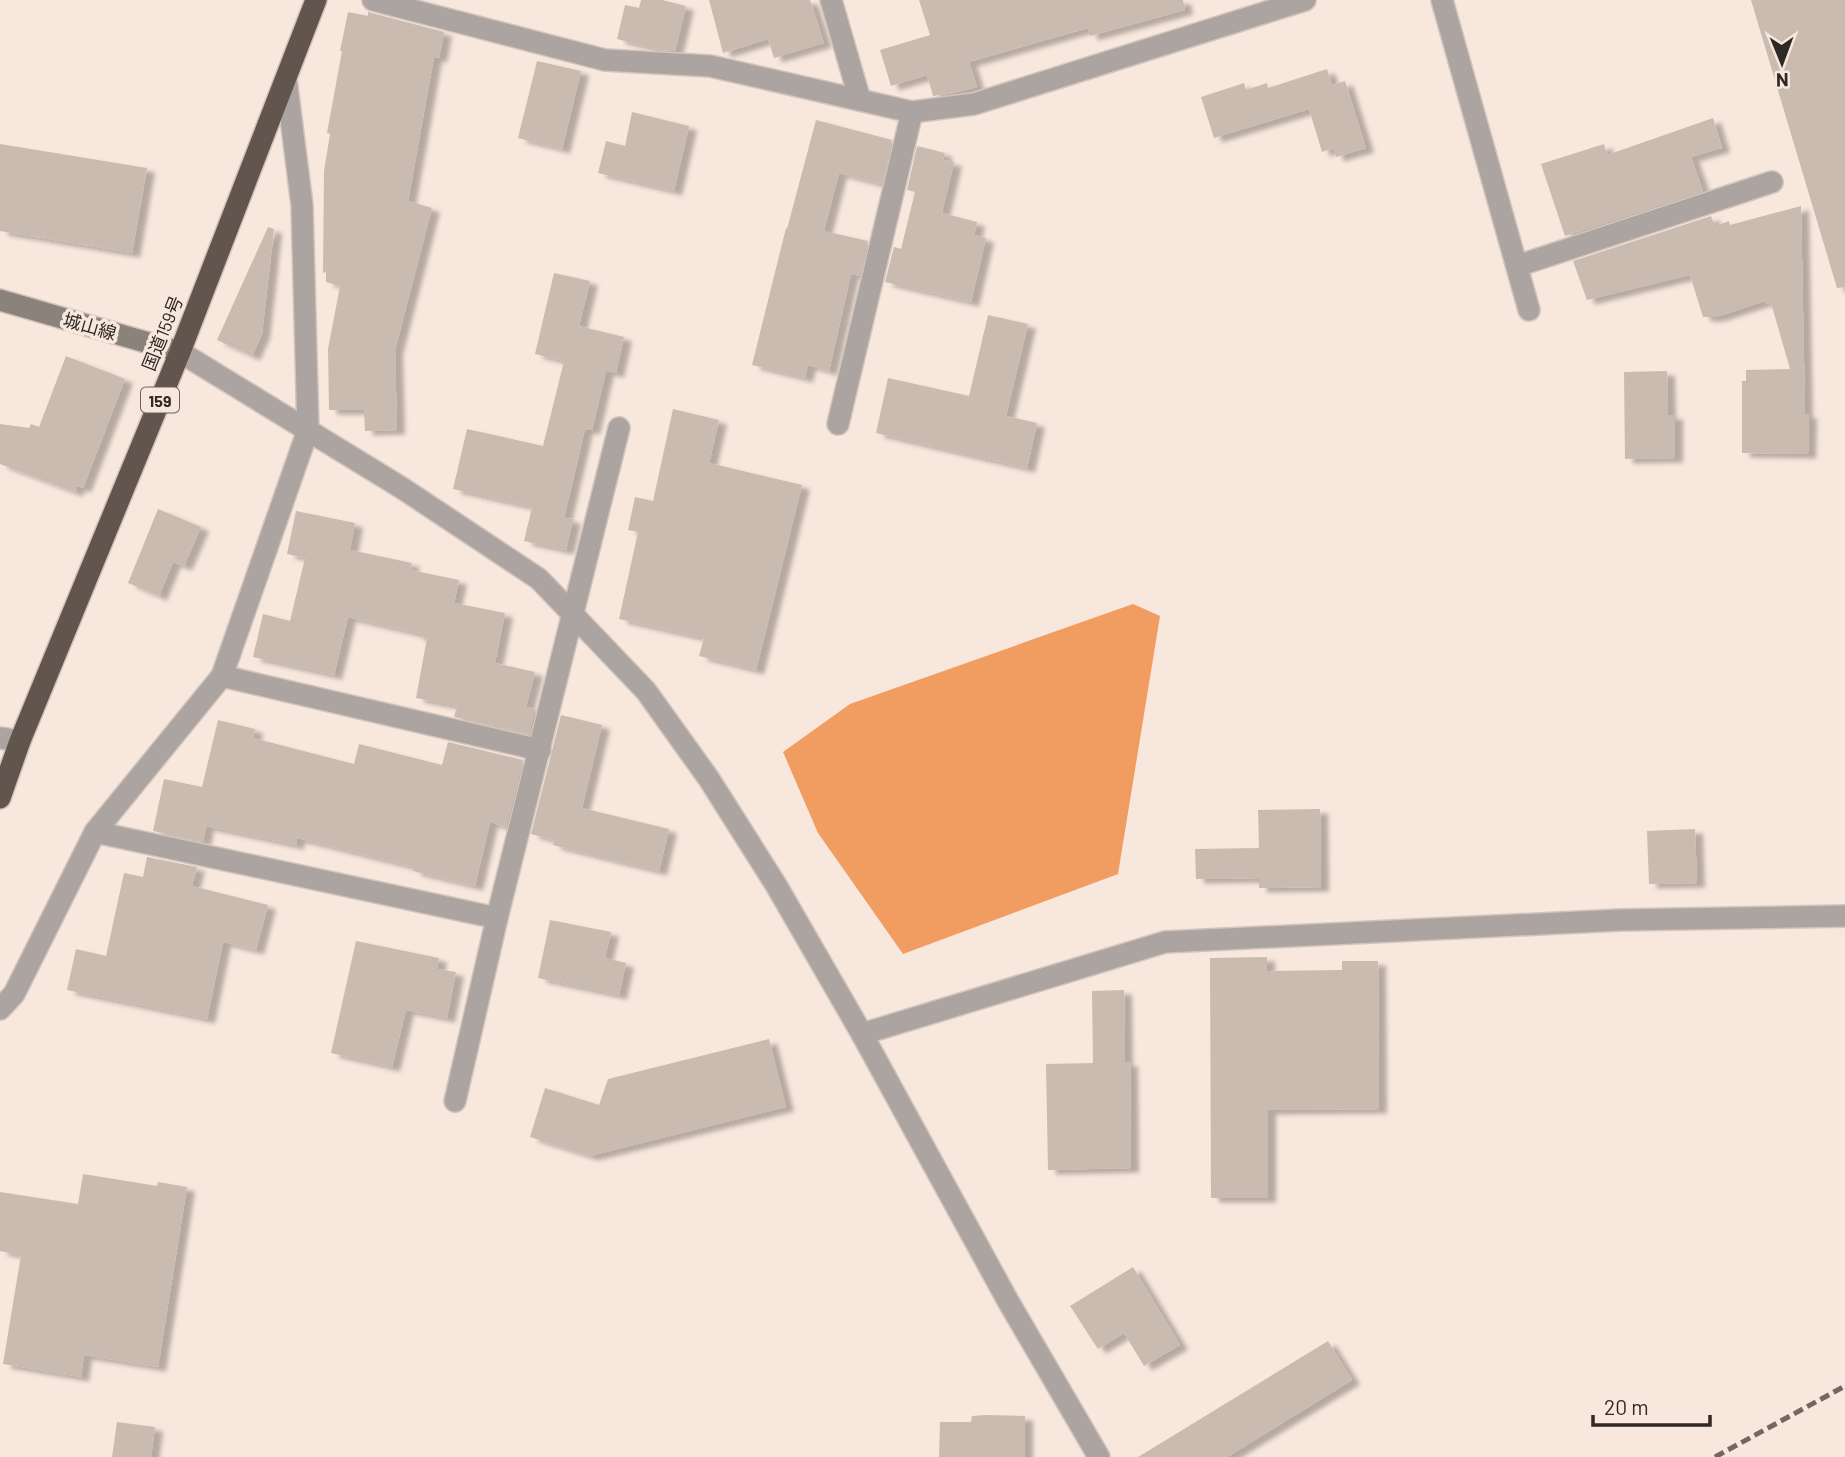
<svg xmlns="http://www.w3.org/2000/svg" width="1845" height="1457" font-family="Barlow,'Noto Sans JP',sans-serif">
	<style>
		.water { fill: #f19d62 }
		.building { fill: #cabbb1; filter: url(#shadow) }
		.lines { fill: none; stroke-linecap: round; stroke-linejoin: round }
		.street-casing { stroke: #d3c5bc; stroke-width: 24 }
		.secondary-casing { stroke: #d3c5bc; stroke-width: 24 }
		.highway-casing { stroke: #d3c5bc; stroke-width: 24 }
		.street { stroke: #aba4a0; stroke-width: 21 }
		.secondary { stroke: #8c827c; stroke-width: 21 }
		.highway { stroke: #62554d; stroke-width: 21 }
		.rail { stroke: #726863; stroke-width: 5; stroke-dasharray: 10 5; stroke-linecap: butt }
		.labels { text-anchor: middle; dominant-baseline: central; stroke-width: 7; stroke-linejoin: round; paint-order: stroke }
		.shield { fill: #f7e7dd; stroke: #6b625d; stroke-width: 2 }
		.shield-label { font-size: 16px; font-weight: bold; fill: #2f2926 }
		.street-label { font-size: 18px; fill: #2f2926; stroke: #f7e7dd }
	</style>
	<defs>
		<filter id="shadow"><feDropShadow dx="8" dy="4.5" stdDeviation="2" flood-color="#0004"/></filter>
	</defs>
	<rect width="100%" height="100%" fill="#f7e7dd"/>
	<!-- water -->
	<path class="water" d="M 1133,604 L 1160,616 L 1118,874 L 903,954 L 818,833 L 783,752 L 850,704 Z"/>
	<!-- building -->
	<g class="building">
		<path d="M 641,0 L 662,0 L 686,6 L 675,51 L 661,50 L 617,39 L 625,5 L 639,8 Z"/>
		<path d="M 709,0 L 810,0 L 824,43 L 774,58 L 768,39 L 723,53 Z"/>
		<path d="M 919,0 L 1183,0 L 1185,10 L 1090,36 L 1088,28 L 969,62 L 977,87 L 953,93 L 933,96 L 927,75 L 891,86 L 880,50 L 930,35 Z"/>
		<path d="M 1751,0 L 1845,0 L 1845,287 L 1837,288 Z"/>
		<path d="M 348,12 L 368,16 L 368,12 L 444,32 L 439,58 L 434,57 L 408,201 L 432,208 L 395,350 L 397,430 L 365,431 L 364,410 L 329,410 L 328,349 L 340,286 L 326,282 L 326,270 L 325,273 L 323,272 L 324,171 L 330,134 L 327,133 L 342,51 L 340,51 Z"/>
		<path d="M 537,61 L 581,71 L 562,149 L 518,138 Z"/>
		<path d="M 1327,69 L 1332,85 L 1345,81 L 1366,148 L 1336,157 L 1333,148 L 1322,152 L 1309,109 L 1214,138 L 1201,97 L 1244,83 L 1246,90 L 1267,83 L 1268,88 Z"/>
		<path d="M 632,112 L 689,126 L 674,191 L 598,173 L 606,141 L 625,146 Z"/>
		<path d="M 1713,118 L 1722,148 L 1691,157 L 1703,191 L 1565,236 L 1541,164 L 1604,144 L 1607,155 Z"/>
		<path d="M 816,120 L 892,140 L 882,184 L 839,173 L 824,231 L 868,241 L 860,276 L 851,274 L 829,371 L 808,365 L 805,378 L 752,365 L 786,228 L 787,229 Z"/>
		<path d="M 0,144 L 147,168 L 132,253 L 0,231 Z"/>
		<path d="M 917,146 L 945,153 L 943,160 L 954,162 L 942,213 L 977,222 L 974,235 L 986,238 L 971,302 L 885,282 L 894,247 L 901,249 L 915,192 L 907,190 Z"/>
		<path d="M 1801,206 L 1805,414 L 1809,414 L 1808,454 L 1742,453 L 1742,381 L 1746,381 L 1746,370 L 1790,369 L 1771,303 L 1766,304 L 1765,301 L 1716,317 L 1703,317 L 1690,275 L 1587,300 L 1573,261 L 1711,216 L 1715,226 L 1729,221 L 1730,225 Z"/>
		<path d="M 268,227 L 274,229 L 262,334 L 252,356 L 217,340 Z"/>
		<path d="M 554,273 L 590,281 L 579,326 L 624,337 L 616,373 L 606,371 L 592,430 L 585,429 L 564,518 L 573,519 L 566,550 L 524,541 L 532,507 L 453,489 L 467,429 L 543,446 L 564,361 L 535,354 Z"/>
		<path d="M 988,315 L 1028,324 L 1006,416 L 1037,423 L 1027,468 L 876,433 L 888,378 L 969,396 Z"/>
		<path d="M 66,356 L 125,379 L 83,488 L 77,486 L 75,492 L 0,464 L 0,424 L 29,428 L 31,424 L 39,427 Z"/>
		<path d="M 1667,371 L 1668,415 L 1675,415 L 1675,458 L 1625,459 L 1624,372 Z"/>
		<path d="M 673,409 L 719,420 L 709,463 L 802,485 L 756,670 L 699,656 L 704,638 L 619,619 L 638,532 L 628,530 L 635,497 L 653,501 Z"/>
		<path d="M 158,509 L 201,527 L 184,566 L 173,562 L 159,596 L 128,583 Z"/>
		<path d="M 296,511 L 355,523 L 350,550 L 412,563 L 410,570 L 459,580 L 454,603 L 505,613 L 495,663 L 535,672 L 526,707 L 535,709 L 529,734 L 454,717 L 457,706 L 416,698 L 427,638 L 416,636 L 416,633 L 348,617 L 334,675 L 253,657 L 263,614 L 290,621 L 305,558 L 287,554 Z"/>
		<path d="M 561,715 L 602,725 L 582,808 L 669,829 L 659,871 L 553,845 L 554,840 L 531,834 Z"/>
		<path d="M 218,720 L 255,729 L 253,738 L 354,764 L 359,744 L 442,765 L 448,742 L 523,760 L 506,827 L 490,822 L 475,886 L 413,871 L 414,867 L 297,838 L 296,845 L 206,826 L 203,842 L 153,831 L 164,779 L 202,787 Z"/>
		<path d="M 1320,809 L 1321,887 L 1259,888 L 1259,878 L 1196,879 L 1195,849 L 1259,848 L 1258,810 Z"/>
		<path d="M 1695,829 L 1697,883 L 1649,884 L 1647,831 Z"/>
		<path d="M 147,857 L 197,867 L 192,886 L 268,905 L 256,950 L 223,942 L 207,1019 L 67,990 L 76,949 L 106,956 L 124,873 L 143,877 Z"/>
		<path d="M 550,920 L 611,932 L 605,958 L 626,963 L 619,995 L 538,978 Z"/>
		<path d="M 356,941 L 439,958 L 437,969 L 456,972 L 447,1018 L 406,1010 L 392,1067 L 331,1053 Z"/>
		<path d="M 1267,957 L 1267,971 L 1342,970 L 1342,961 L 1378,961 L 1379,1109 L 1268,1110 L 1268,1198 L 1211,1198 L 1210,958 Z"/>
		<path d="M 1124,990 L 1125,1062 L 1130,1062 L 1131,1168 L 1048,1170 L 1046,1064 L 1093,1063 L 1092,991 Z"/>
		<path d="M 769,1039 L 786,1107 L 590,1156 L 530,1137 L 545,1088 L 599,1105 L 608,1079 Z"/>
		<path d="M 83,1174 L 157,1186 L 158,1182 L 187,1187 L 158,1367 L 84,1355 L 81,1377 L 3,1364 L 21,1255 L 0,1251 L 0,1192 L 78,1204 Z"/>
		<path d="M 1133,1267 L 1180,1345 L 1144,1366 L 1124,1333 L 1098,1349 L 1070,1306 Z"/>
		<path d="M 1328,1341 L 1352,1380 L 1227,1457 L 1138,1457 Z"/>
		<path d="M 985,1415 L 1025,1416 L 1025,1457 L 939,1457 L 940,1422 L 971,1422 L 972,1416 Z"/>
		<path d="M 117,1422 L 155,1427 L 151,1457 L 112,1457 Z"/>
	</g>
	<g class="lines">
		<!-- street casing -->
		<g class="street-casing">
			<g id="street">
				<path d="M 373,0 L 605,60 L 710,66 L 912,112 L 974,104 L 1305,0"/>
				<path d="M 831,0 L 860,100"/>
				<path d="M 1442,0 L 1529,310"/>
				<path d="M 1517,266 L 1772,182"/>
				<path d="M 180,352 L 402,488 L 539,579 L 646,691 L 709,779 L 776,885 L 862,1034 L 1008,1301 L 1099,1457"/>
				<path d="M 838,424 L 912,112"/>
				<path d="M 222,676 L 540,750"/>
				<path d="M 0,738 L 20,741"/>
				<path d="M 95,832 L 497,918"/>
				<path d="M 0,1009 L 14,994 L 95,832 L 222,676 L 308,430 L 302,205 L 286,79"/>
				<path d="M 862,1034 L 1165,942 L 1620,920 L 1845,916"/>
				<path d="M 455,1101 L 497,918 L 619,428"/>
			</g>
		</g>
		<!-- secondary casing -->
		<g class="secondary-casing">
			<path id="secondary" d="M 0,300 L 180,352"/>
		</g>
		<!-- highway casing -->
		<g class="highway-casing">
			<path id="highway" d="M 0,798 L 20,741 L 180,352 L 316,0"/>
		</g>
		<!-- street -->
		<use href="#street" class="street"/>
		<!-- secondary -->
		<use href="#secondary" class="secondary"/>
		<!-- highway -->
		<use href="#highway" class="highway"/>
		<!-- rail -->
		<path class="rail" d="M 1715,1457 L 1845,1386"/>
	</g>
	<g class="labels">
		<!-- shield labels -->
		<rect class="shield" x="141" y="387.5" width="38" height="25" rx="5"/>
		<g class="shield-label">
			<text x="160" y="400">159</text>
		</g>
		<!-- street labels -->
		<g class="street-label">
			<text transform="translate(90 326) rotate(16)">城山線</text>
			<text transform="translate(162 333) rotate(-68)">国道159号</text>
		</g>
	</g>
	<!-- north arrow -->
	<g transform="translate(1782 63) rotate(179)" stroke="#f7e7dd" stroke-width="5" paint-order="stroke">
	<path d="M0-5L12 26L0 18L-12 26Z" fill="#2f2926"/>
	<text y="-10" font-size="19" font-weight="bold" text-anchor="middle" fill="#2f2926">N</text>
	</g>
	<!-- scale -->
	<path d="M1593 1415v10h117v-10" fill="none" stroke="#2f2926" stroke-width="3.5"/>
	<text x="1604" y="1415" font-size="21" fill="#2f2926" stroke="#f7e7dd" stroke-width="5" paint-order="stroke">20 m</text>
</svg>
